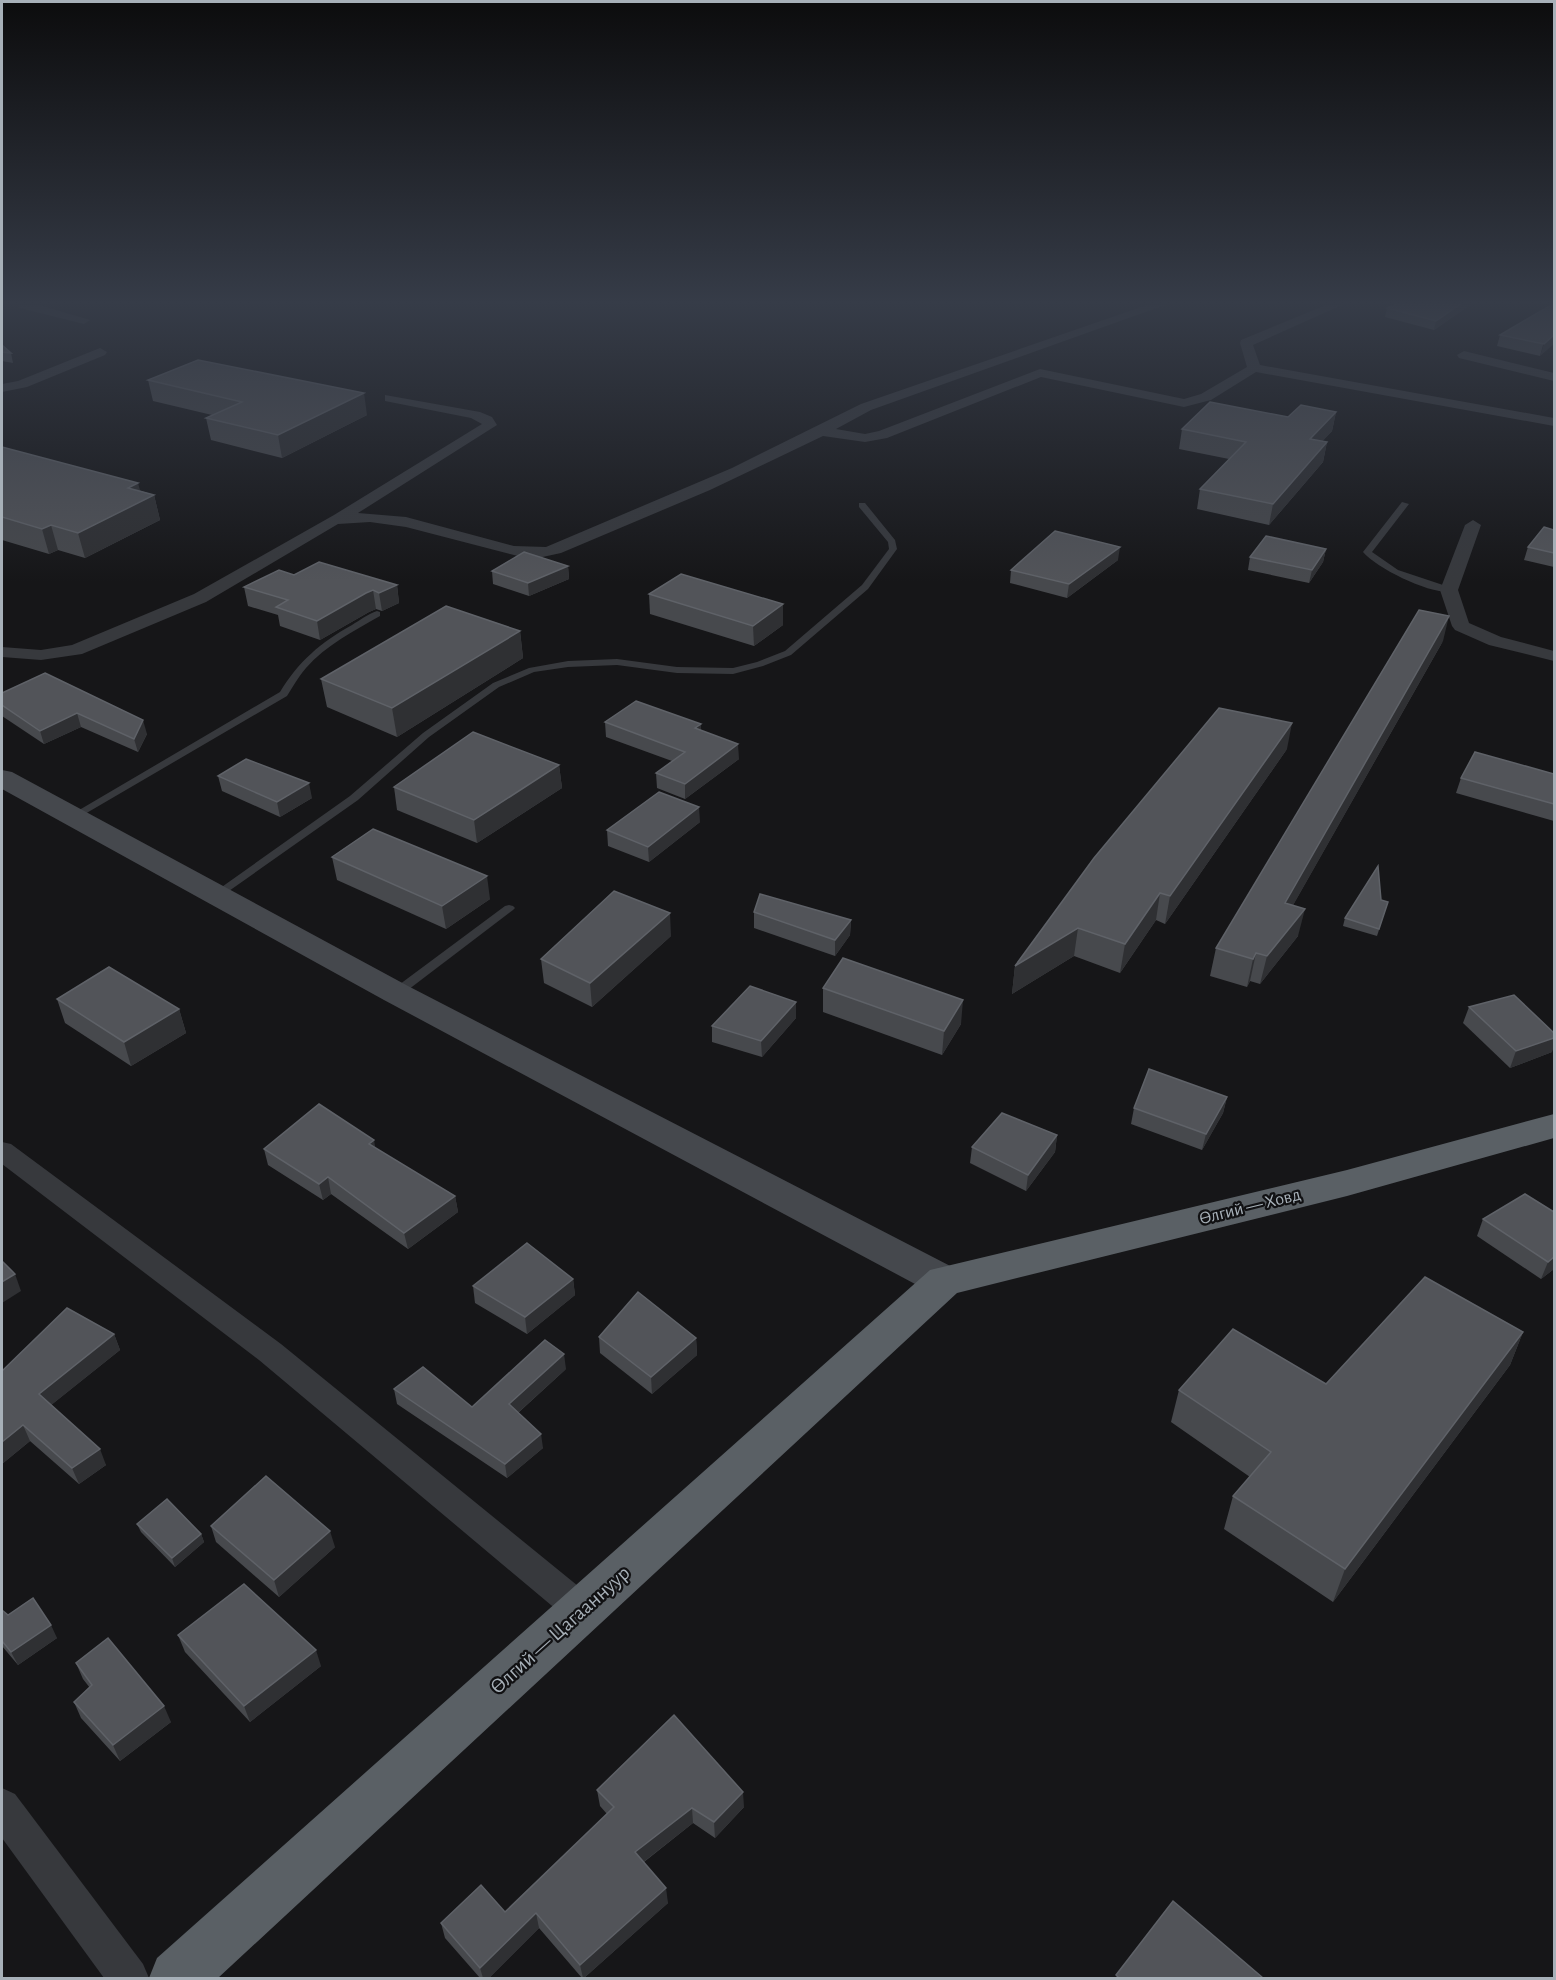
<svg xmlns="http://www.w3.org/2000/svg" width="1556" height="1980" font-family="'Alegreya Sans',sans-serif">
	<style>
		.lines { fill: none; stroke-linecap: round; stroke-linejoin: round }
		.service { fill: #37393d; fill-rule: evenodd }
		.minor { fill: #37393d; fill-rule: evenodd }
		.secondary { fill: #45484d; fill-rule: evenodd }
		.trunk { fill: #5a6065; fill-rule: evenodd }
		.wall { fill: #47494d }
		.shaded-wall { fill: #2f3033 }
		.building { fill: #525459; stroke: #5f6268; stroke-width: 1.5 }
		.labels { text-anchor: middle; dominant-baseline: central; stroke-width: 4.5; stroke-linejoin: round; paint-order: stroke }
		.street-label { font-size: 18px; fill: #a7b0b8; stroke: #111113 }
		.near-street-label { font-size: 21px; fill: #a7b0b8; stroke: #111113 }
	</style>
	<rect width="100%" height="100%" fill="#161618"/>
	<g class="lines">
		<!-- service -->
		<g class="service">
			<path d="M 1402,502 L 1409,504 L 1372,552 L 1398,570 L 1452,588 L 1452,592 C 1429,594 1378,569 1363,552 Z"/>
			<path d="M 859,503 L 865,503 L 895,540 L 897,549 L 868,589 L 791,655 L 763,666 L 733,674 L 677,673 L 617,665 L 568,667 L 534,672 L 499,687 L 429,737 L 358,800 L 219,898 L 211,898 L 209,896 L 350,796 L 423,733 L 493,683 L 529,668 L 568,661 L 617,659 L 677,667 L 733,668 L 757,662 L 785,651 L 862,585 L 889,549 L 888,542 L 859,507 Z"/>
			<path d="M 377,611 L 380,612 L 380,616 C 354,631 326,645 306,668 C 298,677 293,687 287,696 L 78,818 L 70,818 L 69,816 L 280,692 C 298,662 321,642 352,625 C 360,620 368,614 377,611 Z"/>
			<path d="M 509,905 L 513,906 L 515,908 L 513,910 L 400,996 L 392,996 L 390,993 L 392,990 L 505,906 Z"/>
		</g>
		<!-- minor -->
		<g class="minor">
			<path d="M 18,305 L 39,305 L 90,320 L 84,324 L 20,308 Z"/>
			<path d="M 1147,305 L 1165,305 L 871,410 L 836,429 L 865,434 L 879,431 L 1040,369 L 1184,399 L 1201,394 L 1247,367 L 1240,343 L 1241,340 L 1326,305 L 1342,305 L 1253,345 L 1260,365 L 1554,418 L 1554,426 L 1256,372 L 1211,400 L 1184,407 L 1041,377 L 887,438 L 865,442 L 823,436 L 710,490 L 561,553 L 538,558 L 522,557 L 406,527 L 370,522 L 338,524 L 206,602 L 82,654 L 41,660 L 2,657 L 2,647 L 41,650 L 72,645 L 194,594 L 334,515 L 482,424 L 471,418 L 385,401 L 385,395 L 480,412 L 492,417 L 497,425 L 358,513 L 406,517 L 514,546 L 546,547 L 732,468 L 861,404 Z"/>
			<path d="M 100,348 L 107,352 L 105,355 L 27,387 L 2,392 L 2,384 L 18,381 Z"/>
			<path d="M 1464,351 L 1554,373 L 1554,381 L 1459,358 L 1457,355 Z"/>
			<path d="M 1473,520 L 1481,525 L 1458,590 L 1469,623 L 1501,637 L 1554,651 L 1554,661 L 1489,645 L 1455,630 L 1452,626 L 1440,590 L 1465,525 Z"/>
			<path d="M 2,1142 L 11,1144 L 281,1344 L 594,1599 L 599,1610 L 594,1621 L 582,1626 L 570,1621 L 259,1360 L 2,1164 Z"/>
			<path d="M 2,1788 L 15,1794 L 143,1964 L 149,1978 L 104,1978 L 2,1838 Z"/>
		</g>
		<!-- secondary -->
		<path class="secondary" d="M 2,770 L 12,772 L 408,986 L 958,1270 L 964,1281 L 958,1292 L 944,1296 L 930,1292 L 384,1000 L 2,789 Z"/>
		<!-- trunk -->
		<path class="trunk" d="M 1554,1114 L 1554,1138 L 1347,1196 L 957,1293 L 218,1978 L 149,1978 L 157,1958 L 930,1270 L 1347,1170 Z"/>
	</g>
	<!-- wall -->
	<g class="wall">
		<path d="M 1394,305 L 1470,305 L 1434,330 L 1385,317 L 1387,308 Z"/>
		<path d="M 1554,305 L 1540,356 L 1497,346 L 1500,335 Z"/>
		<path d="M 2,345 L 11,353 L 13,363 L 2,361 Z"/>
		<path d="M 148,380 L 367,415 L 282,458 L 211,440 L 206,418 L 212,415 L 153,401 Z"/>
		<path d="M 1336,412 L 1332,431 L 1322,441 L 1327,442 L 1323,462 L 1269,525 L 1197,509 L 1200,489 L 1229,459 L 1179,449 L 1182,429 Z"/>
		<path d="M 2,447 L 154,495 L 160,520 L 85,558 L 58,550 L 49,554 L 2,540 Z"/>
		<path d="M 1554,530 L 1554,567 L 1524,560 L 1528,547 Z"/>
		<path d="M 1326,549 L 1323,562 L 1309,583 L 1248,570 L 1250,557 Z"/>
		<path d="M 1118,560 L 1067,598 L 1010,583 L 1011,570 Z"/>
		<path d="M 568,566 L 569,579 L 529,596 L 493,584 L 492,571 Z"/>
		<path d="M 294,575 L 397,585 L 399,603 L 382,611 L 376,609 L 369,612 L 320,640 L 280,626 L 278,615 L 248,606 L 244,587 Z"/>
		<path d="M 649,594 L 783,604 L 783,625 L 754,646 L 650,614 Z"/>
		<path d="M 520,631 L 523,658 L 397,737 L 327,707 L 321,679 Z"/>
		<path d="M 1443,641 L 1293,905 L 1298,936 L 1260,984 L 1250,981 L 1247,987 L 1210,976 L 1216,948 Z"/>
		<path d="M 45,673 L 147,734 L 138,752 L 81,727 L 44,744 L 2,716 L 2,693 Z"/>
		<path d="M 605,722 L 701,731 L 739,759 L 685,799 L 657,788 L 656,773 L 672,761 L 606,737 Z"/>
		<path d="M 1287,749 L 1165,924 L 1156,920 L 1120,973 L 1074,956 L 1012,994 L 1015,966 Z"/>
		<path d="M 559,765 L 562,788 L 477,843 L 397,810 L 394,787 Z"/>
		<path d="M 1554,774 L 1554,821 L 1456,793 L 1461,778 Z"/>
		<path d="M 218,776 L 312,798 L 280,817 L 222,791 Z"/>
		<path d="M 700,822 L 649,862 L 608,846 L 607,830 Z"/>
		<path d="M 332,857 L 490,899 L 446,929 L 337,880 Z"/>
		<path d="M 1388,902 L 1377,936 L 1343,926 L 1345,918 Z"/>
		<path d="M 754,912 L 851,920 L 850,935 L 835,956 L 754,928 Z"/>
		<path d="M 671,936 L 592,1007 L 544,983 L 541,959 Z"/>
		<path d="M 823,988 L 961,1024 L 942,1055 L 823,1012 Z"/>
		<path d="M 57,999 L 179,1009 L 186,1033 L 131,1066 L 65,1023 Z"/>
		<path d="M 796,1002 L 796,1018 L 762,1057 L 712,1042 L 712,1026 Z"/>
		<path d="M 1469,1007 L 1552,1052 L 1510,1068 L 1463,1023 Z"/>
		<path d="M 1227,1097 L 1223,1113 L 1202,1150 L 1131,1124 L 1134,1108 Z"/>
		<path d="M 1057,1135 L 1055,1152 L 1026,1191 L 970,1163 L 972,1147 Z"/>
		<path d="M 264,1149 L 375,1149 L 455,1196 L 458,1212 L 408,1249 L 331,1194 L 323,1200 L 268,1165 Z"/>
		<path d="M 1554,1212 L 1554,1269 L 1541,1279 L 1477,1236 L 1483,1219 Z"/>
		<path d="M 573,1279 L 575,1295 L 527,1334 L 475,1303 L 473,1286 Z"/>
		<path d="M 1523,1332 L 1510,1365 L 1333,1602 L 1224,1529 L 1233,1496 L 1250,1477 L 1171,1422 L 1179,1390 L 1326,1384 Z"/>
		<path d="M 114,1334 L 120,1350 L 51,1405 L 106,1465 L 79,1484 L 30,1441 L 2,1464 L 2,1371 Z"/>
		<path d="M 599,1337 L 696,1338 L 697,1355 L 652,1394 L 600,1353 Z"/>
		<path d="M 566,1369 L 518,1413 L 543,1448 L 507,1478 L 397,1404 L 394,1389 L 472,1407 Z"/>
		<path d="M 137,1524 L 201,1534 L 204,1542 L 175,1567 L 141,1532 Z"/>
		<path d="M 211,1526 L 335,1547 L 279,1597 L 216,1542 Z"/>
		<path d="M 2,1610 L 8,1615 L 57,1638 L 18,1665 L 2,1646 Z"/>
		<path d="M 178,1635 L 321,1666 L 250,1722 L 185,1652 Z"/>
		<path d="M 76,1663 L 171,1722 L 120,1761 L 81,1718 L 74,1702 L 90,1688 L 83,1679 Z"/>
		<path d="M 597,1790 L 744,1807 L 715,1838 L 693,1823 L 644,1862 L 668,1903 L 584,1978 L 582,1978 L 539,1928 L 489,1978 L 480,1978 L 445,1938 L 441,1923 L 505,1912 L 607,1814 L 600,1806 Z"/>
	</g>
	<!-- shaded-wall -->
	<g class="shaded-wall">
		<path d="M 1459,305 L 1470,305 L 1434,330 L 1436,321 Z"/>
		<path d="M 1554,335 L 1554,344 L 1540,356 L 1544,344 Z"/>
		<path d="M 364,393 L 367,415 L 282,458 L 278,435 Z"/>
		<path d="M 1336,412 L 1332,431 L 1306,459 L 1310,439 Z"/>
		<path d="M 1327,442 L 1323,462 L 1269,525 L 1273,504 Z"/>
		<path d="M 138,483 L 143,501 L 154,495 L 160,520 L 85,558 L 78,533 L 128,488 Z"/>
		<path d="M 51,525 L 58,550 L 49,554 L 42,529 Z"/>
		<path d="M 1120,547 L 1118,560 L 1067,598 L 1069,584 Z"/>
		<path d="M 1326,549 L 1323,562 L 1309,583 L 1312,570 Z"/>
		<path d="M 568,566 L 569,579 L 529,596 L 528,583 Z"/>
		<path d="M 397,585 L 399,603 L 382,611 L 379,593 Z"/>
		<path d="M 373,590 L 376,609 L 369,612 L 320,640 L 317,621 L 366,593 Z"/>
		<path d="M 783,604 L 783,625 L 754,646 L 753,626 Z"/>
		<path d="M 1449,616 L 1443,641 L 1279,930 L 1285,903 Z"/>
		<path d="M 520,631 L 523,658 L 397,737 L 392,708 Z"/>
		<path d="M 77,713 L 81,727 L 44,744 L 40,731 Z"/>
		<path d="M 143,720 L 147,734 L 138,752 L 134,739 Z"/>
		<path d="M 1292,723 L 1287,749 L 1165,924 L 1170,896 Z"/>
		<path d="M 701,724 L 701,739 L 695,728 Z"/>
		<path d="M 738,744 L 739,759 L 685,799 L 685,784 Z"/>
		<path d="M 559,765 L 562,788 L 477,843 L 474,820 Z"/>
		<path d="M 309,783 L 312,798 L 280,817 L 277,802 Z"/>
		<path d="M 699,807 L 700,822 L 649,862 L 648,847 Z"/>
		<path d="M 487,876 L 490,899 L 446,929 L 442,906 Z"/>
		<path d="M 1160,893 L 1156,920 L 1120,973 L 1125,944 Z"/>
		<path d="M 1305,909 L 1298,936 L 1260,984 L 1267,956 Z"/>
		<path d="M 670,913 L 671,936 L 592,1007 L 590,983 Z"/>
		<path d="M 851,920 L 850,935 L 835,956 L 835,940 Z"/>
		<path d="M 1078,928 L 1074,956 L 1012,994 L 1015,966 Z"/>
		<path d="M 1256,953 L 1250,981 L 1247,987 L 1253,959 Z"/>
		<path d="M 963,1000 L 961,1024 L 942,1055 L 944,1031 Z"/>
		<path d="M 796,1002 L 796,1018 L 762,1057 L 761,1041 Z"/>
		<path d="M 179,1009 L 186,1033 L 131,1066 L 124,1042 Z"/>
		<path d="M 1554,1038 L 1554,1047 L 1552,1052 L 1510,1068 L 1516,1051 Z"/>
		<path d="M 1227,1097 L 1223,1113 L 1202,1150 L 1206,1134 Z"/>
		<path d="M 1057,1135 L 1055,1152 L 1026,1191 L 1028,1175 Z"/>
		<path d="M 374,1140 L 377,1157 L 369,1144 Z"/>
		<path d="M 328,1177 L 331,1194 L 323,1200 L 319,1184 Z"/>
		<path d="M 455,1196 L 458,1212 L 408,1249 L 404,1233 Z"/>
		<path d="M 1554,1257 L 1554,1269 L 1541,1279 L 1548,1262 Z"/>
		<path d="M 15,1274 L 21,1291 L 2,1303 L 2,1282 Z"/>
		<path d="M 573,1279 L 575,1295 L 527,1334 L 525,1317 Z"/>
		<path d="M 1523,1332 L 1510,1365 L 1333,1602 L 1345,1569 Z"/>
		<path d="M 114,1334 L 120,1350 L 45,1410 L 39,1394 Z"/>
		<path d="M 696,1338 L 697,1355 L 652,1394 L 651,1377 Z"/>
		<path d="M 564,1354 L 566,1369 L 511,1419 L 509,1404 Z"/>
		<path d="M 23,1425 L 30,1441 L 2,1464 L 2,1442 Z"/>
		<path d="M 541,1434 L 543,1448 L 507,1478 L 505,1464 Z"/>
		<path d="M 100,1449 L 106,1465 L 79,1484 L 72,1468 Z"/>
		<path d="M 330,1531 L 335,1547 L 279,1597 L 274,1580 Z"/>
		<path d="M 201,1534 L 204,1542 L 175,1567 L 172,1558 Z"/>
		<path d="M 51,1625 L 57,1638 L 18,1665 L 11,1652 Z"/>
		<path d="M 316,1650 L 321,1666 L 250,1722 L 244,1706 Z"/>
		<path d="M 164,1706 L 171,1722 L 120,1761 L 113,1745 Z"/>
		<path d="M 743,1792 L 744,1807 L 715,1838 L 714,1822 Z"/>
		<path d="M 692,1808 L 693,1823 L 637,1867 L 635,1852 Z"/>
		<path d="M 666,1888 L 668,1903 L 584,1978 L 583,1978 L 580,1965 Z"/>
		<path d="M 536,1913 L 539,1928 L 489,1978 L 483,1978 L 480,1968 Z"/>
	</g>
	<!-- building -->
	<g class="building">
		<path d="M 1394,305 L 1459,305 L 1436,321 L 1387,308 Z"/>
		<path d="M 1551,305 L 1554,305 L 1554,335 L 1544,344 L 1500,335 Z"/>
		<path d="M 2,345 L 11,353 L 2,352 Z"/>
		<path d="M 198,360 L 364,393 L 278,435 L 206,418 L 242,402 L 148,380 Z"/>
		<path d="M 1210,402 L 1288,417 L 1301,405 L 1336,412 L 1310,439 L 1327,442 L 1273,504 L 1200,489 L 1246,442 L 1182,429 Z"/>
		<path d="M 2,447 L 138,483 L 128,488 L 154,495 L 78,533 L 51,525 L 42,529 L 2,517 Z"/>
		<path d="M 1544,527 L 1554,530 L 1554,553 L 1528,547 Z"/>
		<path d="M 1055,531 L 1120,547 L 1069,584 L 1011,570 Z"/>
		<path d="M 1266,536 L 1326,549 L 1312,570 L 1250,557 Z"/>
		<path d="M 524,552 L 568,566 L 528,583 L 492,571 Z"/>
		<path d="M 319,562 L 397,585 L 379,593 L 373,590 L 366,593 L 317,621 L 276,607 L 288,600 L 244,587 L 279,570 L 294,575 Z"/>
		<path d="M 681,574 L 783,604 L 753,626 L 649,594 Z"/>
		<path d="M 446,606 L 520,631 L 392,708 L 321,679 Z"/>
		<path d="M 1419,610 L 1449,616 L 1285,903 L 1305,909 L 1267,956 L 1256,953 L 1253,959 L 1216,948 Z"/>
		<path d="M 45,673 L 143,720 L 134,739 L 77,713 L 40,731 L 2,705 L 2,693 Z"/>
		<path d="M 636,701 L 701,724 L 695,728 L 738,744 L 685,784 L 656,773 L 685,752 L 605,722 Z"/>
		<path d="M 1219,708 L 1292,723 L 1170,896 L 1160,893 L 1125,944 L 1078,928 L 1015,966 L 1094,858 Z"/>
		<path d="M 473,732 L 559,765 L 474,820 L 394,787 Z"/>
		<path d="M 1475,752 L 1554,774 L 1554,804 L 1461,778 Z"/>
		<path d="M 246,759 L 309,783 L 277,802 L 218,776 Z"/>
		<path d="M 659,792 L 699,807 L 648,847 L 607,830 Z"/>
		<path d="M 373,829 L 487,876 L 442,906 L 332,857 Z"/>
		<path d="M 1378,866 L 1381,900 L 1388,902 L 1379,929 L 1345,918 Z"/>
		<path d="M 614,891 L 670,913 L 590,983 L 541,959 Z"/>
		<path d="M 760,894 L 851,920 L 835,940 L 754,912 Z"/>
		<path d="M 843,958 L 963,1000 L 944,1031 L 823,988 Z"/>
		<path d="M 109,967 L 179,1009 L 124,1042 L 57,999 Z"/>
		<path d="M 750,986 L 796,1002 L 761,1041 L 712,1026 Z"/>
		<path d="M 1514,995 L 1554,1033 L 1554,1038 L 1516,1051 L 1469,1007 Z"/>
		<path d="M 1149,1069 L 1227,1097 L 1206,1134 L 1134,1108 Z"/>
		<path d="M 319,1104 L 374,1140 L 369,1144 L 455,1196 L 404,1233 L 328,1177 L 319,1184 L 264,1149 Z"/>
		<path d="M 1002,1113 L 1057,1135 L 1028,1175 L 972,1147 Z"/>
		<path d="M 1525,1194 L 1554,1212 L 1554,1257 L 1548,1262 L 1483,1219 Z"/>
		<path d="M 527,1243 L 573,1279 L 525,1317 L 473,1286 Z"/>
		<path d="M 2,1261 L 15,1274 L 2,1282 Z"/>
		<path d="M 1425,1277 L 1523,1332 L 1345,1569 L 1233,1496 L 1271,1452 L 1179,1390 L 1233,1329 L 1326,1384 Z"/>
		<path d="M 638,1292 L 696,1338 L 651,1377 L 599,1337 Z"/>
		<path d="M 67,1308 L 114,1334 L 39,1394 L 100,1449 L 72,1468 L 23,1425 L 2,1442 L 2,1371 Z"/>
		<path d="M 545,1340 L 564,1354 L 509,1404 L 541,1434 L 505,1464 L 394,1389 L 423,1367 L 472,1407 Z"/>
		<path d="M 266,1476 L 330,1531 L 274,1580 L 211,1526 Z"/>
		<path d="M 167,1499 L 201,1534 L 172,1558 L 137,1524 Z"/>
		<path d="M 244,1584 L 316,1650 L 244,1706 L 178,1635 Z"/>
		<path d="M 33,1598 L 51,1625 L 11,1652 L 2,1641 L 2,1610 L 8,1615 Z"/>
		<path d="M 108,1638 L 164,1706 L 113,1745 L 74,1702 L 92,1685 L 76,1663 Z"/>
		<path d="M 674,1715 L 743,1792 L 714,1822 L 692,1808 L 635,1852 L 666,1888 L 580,1965 L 536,1913 L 480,1968 L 441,1923 L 481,1885 L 505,1912 L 614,1807 L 597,1790 Z"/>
		<path d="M 1173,1901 L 1263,1978 L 1119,1978 L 1116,1975 Z"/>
	</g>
	<!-- sky -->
	<linearGradient id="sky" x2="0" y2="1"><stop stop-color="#0c0c0d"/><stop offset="0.52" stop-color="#363c48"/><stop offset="1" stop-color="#363c48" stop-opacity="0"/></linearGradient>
	<rect width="1556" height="582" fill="url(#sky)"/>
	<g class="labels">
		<!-- street labels -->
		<g class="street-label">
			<text transform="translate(1250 1207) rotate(-14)">Өлгий — Ховд</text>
		</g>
		<!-- near-street labels -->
		<g class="near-street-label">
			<text transform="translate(560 1630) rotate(-42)">Өлгий — Цагааннуур</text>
		</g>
	</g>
	<!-- border -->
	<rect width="1556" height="1980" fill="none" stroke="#a7b0b8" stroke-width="6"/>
</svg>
